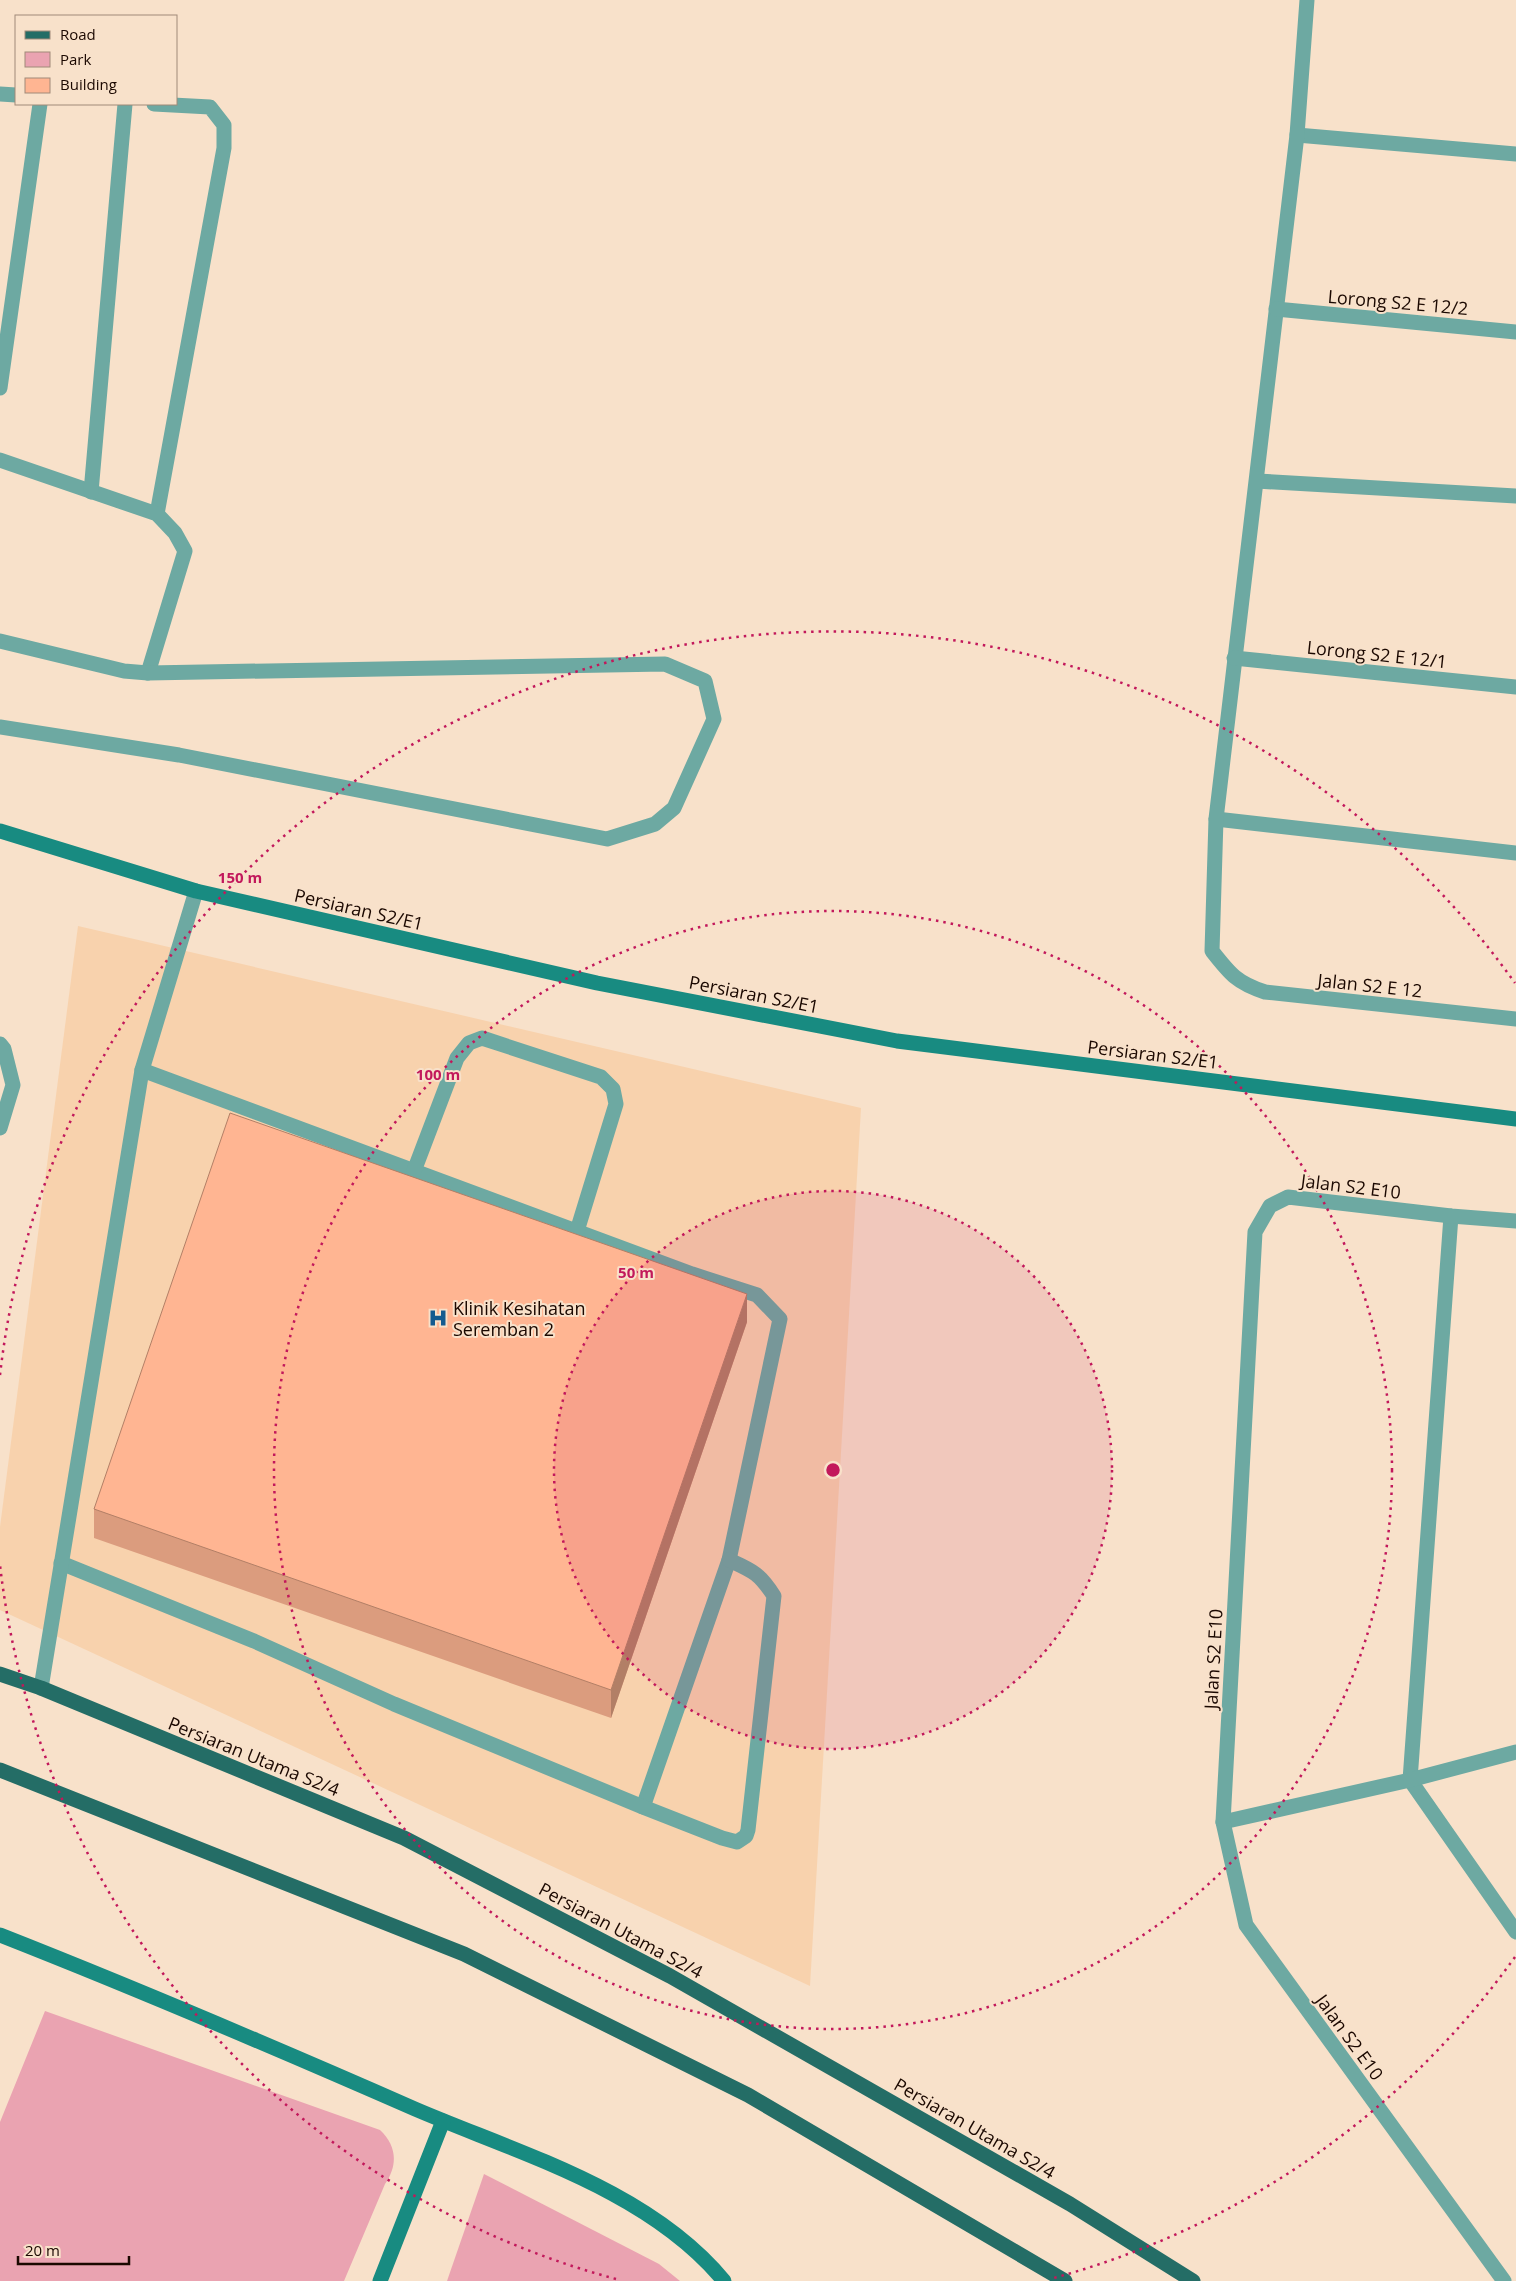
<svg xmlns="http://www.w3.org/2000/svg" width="1516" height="2281" font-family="'Open Sans',sans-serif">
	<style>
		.built { fill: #f8d2ad }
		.green { fill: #eaa3b1 }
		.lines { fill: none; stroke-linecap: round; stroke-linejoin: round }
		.lane { stroke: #6da9a2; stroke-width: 15 }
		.street { stroke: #6da9a2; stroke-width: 15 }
		.secondary { stroke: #188b81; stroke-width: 15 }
		.primary { stroke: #246d66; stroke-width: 15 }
		.wall { fill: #db9c7e }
		.shaded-wall { fill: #b27f66 }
		.building { fill: #ffb592; stroke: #b27f66 }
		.ring { fill: none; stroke: #c2185b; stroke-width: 2.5; stroke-dasharray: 2.5 5 }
		.labels { text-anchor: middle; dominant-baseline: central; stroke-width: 4; stroke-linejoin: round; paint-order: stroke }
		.street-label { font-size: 18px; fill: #1b0800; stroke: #f8e1ca }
		.poi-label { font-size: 18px; fill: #1b0800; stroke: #f8e1ca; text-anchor: start }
		.centre { fill: #c2185b; stroke: #f8e1ca; stroke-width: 2.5 }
		.ring-label { font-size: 15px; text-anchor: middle; font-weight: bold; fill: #c2185b; stroke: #f8e1ca; stroke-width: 4; stroke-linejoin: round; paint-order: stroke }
	</style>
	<rect width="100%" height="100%" fill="#f8e1ca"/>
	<!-- built -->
	<path class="built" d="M 78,926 L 861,1108 L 810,1986 L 0,1610 L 0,1527 Z"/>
	<!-- green -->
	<g class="green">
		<path d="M 45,2011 L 380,2130 C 397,2146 398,2165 385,2184 L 344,2281 L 0,2281 L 0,2122 Z"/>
		<path d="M 484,2174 L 659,2264 L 680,2281 L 447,2281 Z"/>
	</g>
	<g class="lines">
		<!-- lane -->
		<g class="lane">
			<path d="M 0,94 L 16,95"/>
			<path d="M 154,104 L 210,107 L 224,125 L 224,148 L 157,514"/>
			<path d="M 1297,135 L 1516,154"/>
			<path d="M 0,388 L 40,104"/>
			<path d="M 0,460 L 157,514 L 175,533 L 185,551 L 148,673"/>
			<path d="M 1257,481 L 1516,496"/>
			<path d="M 91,492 L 125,104"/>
			<path d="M 0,641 L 124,671 L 148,673 L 665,664 L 705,681 L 714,719 L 674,808 L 655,824 L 607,839 L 179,755 L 0,727"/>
			<path d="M 1216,819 L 1516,853"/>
			<path d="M 0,1044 L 4,1049 L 13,1085 L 0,1128"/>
			<path d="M 142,1070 L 692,1274 L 757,1295 L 780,1319 L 729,1560 L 643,1807"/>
			<path d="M 414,1171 L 457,1058 L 469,1043 L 482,1038 L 601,1077 L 613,1089 L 616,1104 L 577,1231"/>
			<path d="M 1451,1216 L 1410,1780 L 1516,1932"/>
			<path d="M 61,1563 L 254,1641 L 394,1704 L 643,1807 L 722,1838 L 737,1842 L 746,1836 L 748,1830 L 774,1596 C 759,1573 753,1571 729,1560"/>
			<path d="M 41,1688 L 142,1070 L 196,891"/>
		</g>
		<!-- street -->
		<g class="street">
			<path d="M 1307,0 L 1297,135 L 1216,819 L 1212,951 C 1230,974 1237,983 1265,992 L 1516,1019"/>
			<path d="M 1276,309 L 1516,332"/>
			<path d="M 1234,658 L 1516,687"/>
			<path d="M 1223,1822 L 1410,1780 L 1516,1752"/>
			<path d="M 1504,2281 L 1246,1925 L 1223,1822 L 1255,1232 L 1270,1206 L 1288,1197 L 1451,1216 L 1516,1221"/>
		</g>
		<!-- secondary -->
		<g class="secondary">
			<path d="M 0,831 L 196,891 L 597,983 L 897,1041 L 1516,1119"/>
			<path d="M 0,1935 C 140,1990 278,2049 415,2109 C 520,2154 649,2190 724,2281"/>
			<path d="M 380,2281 L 443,2121"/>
		</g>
		<!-- primary -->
		<g class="primary">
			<path d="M 0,1674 L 41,1688 L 404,1838 L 670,1976 L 1070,2204 L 1193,2281"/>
			<path d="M 0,1770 L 464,1954 L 748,2095 L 1065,2281"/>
		</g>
	</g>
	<!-- wall -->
	<path class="wall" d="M 747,1322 L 611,1718 L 94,1538 L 94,1509 Z"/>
	<!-- shaded-wall -->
	<path class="shaded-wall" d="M 747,1294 L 747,1322 L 611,1718 L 611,1690 Z"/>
	<!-- building -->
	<path class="building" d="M 230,1113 L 747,1294 L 611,1690 L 94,1509 Z"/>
	<!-- distance rings -->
	<circle cx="833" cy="1470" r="279" fill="#c2185b" fill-opacity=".12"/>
	<g class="ring">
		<circle cx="833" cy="1470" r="279"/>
		<circle cx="833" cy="1470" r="559"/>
		<path d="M1515 1957A838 838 0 0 1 1050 2279M616 2279A838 838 0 0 1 0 1565M0 1375A838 838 0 0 1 1515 983"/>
	</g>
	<!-- icons -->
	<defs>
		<g id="hospital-bare" transform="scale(1.5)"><path d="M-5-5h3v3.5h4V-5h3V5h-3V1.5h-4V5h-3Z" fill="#145b8f" stroke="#f8e1ca" stroke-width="2.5" paint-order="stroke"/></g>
	</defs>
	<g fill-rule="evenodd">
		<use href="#hospital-bare" x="438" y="1318"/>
	</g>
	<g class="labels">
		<!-- street labels -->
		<g class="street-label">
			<text transform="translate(1398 302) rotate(5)">Lorong S2 E 12/2</text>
			<text transform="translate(1377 654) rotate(6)">Lorong S2 E 12/1</text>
			<text transform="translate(359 909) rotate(13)">Persiaran S2/E1</text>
			<text transform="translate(1370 985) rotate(6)">Jalan S2 E 12</text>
			<text transform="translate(754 994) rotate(11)">Persiaran S2/E1</text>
			<text transform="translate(1153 1054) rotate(7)">Persiaran S2/E1</text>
			<text transform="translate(1351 1186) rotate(7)">Jalan S2 E10</text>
			<text transform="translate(1213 1659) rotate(-87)">Jalan S2 E10</text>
			<text transform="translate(254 1756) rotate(22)">Persiaran Utama S2/4</text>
			<text transform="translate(621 1930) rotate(28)">Persiaran Utama S2/4</text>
			<text transform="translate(1350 2037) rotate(54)">Jalan S2 E10</text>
			<text transform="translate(975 2128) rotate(30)">Persiaran Utama S2/4</text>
		</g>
		<!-- poi labels -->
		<g class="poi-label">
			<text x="453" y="1308">Klinik Kesihatan<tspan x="453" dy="21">Seremban 2</tspan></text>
		</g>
	</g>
	<circle cx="833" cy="1470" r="8" class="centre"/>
	<g class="ring-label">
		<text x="240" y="883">150 m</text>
		<text x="438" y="1080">100 m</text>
		<text x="636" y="1278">50 m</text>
	</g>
	<!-- legend -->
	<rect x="15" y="15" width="162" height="90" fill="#f8e1ca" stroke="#a08a79"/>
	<rect x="25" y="31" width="25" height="8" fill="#246d66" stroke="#a08a79"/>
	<text x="60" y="40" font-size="15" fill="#1b0800">Road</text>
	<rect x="25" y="52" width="25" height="15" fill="#eaa3b1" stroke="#a08a79"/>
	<text x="60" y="65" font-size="15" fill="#1b0800">Park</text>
	<rect x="25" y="78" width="25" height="15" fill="#ffb592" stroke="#a08a79"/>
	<text x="60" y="90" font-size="15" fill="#1b0800">Building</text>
	<!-- scale -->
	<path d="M18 2256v8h111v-8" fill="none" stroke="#1b0800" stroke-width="2.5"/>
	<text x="25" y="2256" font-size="15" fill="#1b0800" stroke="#f8e1ca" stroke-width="4" paint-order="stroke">20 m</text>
</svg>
